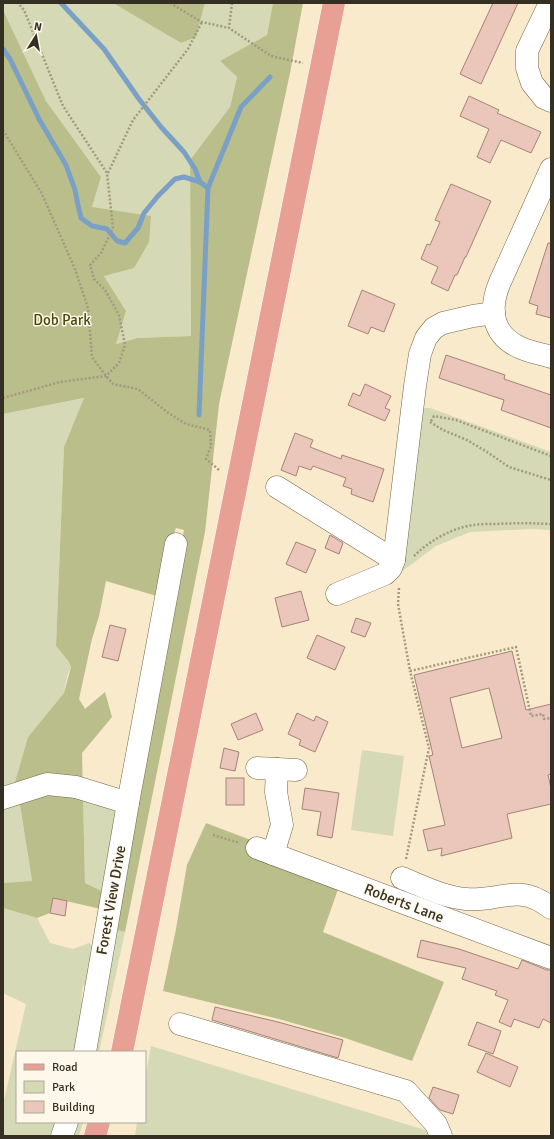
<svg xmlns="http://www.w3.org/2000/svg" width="554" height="1139" font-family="Signika,sans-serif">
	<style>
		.green { fill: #d6d9b5 }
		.forest { fill: #babe8b }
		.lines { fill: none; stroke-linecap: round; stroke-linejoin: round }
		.stream { stroke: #7aa1c5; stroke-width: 5 }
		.building { fill: #ebc6ba; stroke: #a58378; fill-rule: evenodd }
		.minor-casing { stroke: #73674a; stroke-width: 23 }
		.major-casing { stroke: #fff; stroke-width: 23 }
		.path { stroke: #a39981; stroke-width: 2.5; stroke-dasharray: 2 2; stroke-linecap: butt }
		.minor { stroke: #fff; stroke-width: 22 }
		.major { stroke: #e8a095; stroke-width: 22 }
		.labels { text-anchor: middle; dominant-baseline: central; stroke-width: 3; stroke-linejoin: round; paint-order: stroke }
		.park-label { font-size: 15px; fill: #47480b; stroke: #fef8eb }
		.street-label { font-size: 15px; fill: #342f22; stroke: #fef8eb }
	</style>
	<rect width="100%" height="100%" fill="#f8eaca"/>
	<!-- green -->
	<g class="green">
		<path d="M 3,3 L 113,3 L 181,43 L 196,37 L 205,3 L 273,3 L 267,35 L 220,61 L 237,77 L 230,107 L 190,160 L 191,336 L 137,338 L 115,344 L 126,311 L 104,276 L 92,207 L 101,177 L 46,101 L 3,10 Z"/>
		<path d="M 85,398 L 64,447 L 56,646 L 69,662 L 71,667 L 67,676 L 64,693 L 28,737 L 13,789 L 20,805 L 32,882 L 3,883 L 3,414 Z"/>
		<path d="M 423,408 L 430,408 L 551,452 L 551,530 L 531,529 L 470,532 L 436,546 L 400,573 Z"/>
		<path d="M 362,750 L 404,756 L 393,836 L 351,830 Z"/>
		<path d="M 83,796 L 119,809 L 108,894 L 85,883 Z"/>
		<path d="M 3,908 L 37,918 L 50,943 L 73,949 L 89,943 L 98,951 L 93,984 L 83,986 L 81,1000 L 85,1008 L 78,1052 L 17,1052 L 17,1122 L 59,1122 L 54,1136 L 3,1136 L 3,1105 L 26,1004 L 3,993 Z"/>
		<path d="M 113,929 L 125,932 L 99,1052 L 90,1052 Z"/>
		<path d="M 151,1046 L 425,1130 L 429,1136 L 135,1136 L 137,1122 L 145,1122 L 145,1080 Z"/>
		<path d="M 72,1122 L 83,1122 L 79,1136 L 69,1136 Z"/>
	</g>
	<!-- forest -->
	<g class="forest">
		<path d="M 113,3 L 205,3 L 196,37 L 181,43 Z"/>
		<path d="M 273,3 L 303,3 L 290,73 L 219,404 L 205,532 L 125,932 L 113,929 L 184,530 L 176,528 L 166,556 L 160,597 L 106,581 L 99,616 L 92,639 L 79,699 L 85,709 L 105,692 L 112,717 L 82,753 L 85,883 L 108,894 L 105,910 L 53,898 L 50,913 L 37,918 L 3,908 L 3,883 L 32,881 L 20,805 L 13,789 L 28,737 L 64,693 L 71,667 L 69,662 L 56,646 L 64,447 L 84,398 L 3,414 L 3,10 L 46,101 L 101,177 L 92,207 L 151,216 L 149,242 L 134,268 L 104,276 L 126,311 L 116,344 L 137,338 L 191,336 L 190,160 L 230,107 L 237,77 L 220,61 L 267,35 Z"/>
		<path d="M 206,823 L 343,875 L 323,932 L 444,982 L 412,1061 L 345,1038 L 279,1019 L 163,991 L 176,929 L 187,865 Z"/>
	</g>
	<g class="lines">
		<!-- stream -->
		<g class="stream">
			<path d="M 61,3 L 104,49 L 139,99 L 161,127 L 184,152 L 195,169 L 200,182"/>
			<path d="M 3,49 L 10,59 L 39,119 L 66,165 L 75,190 L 78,205 L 81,218 L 92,226 L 107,229 L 117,241 L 125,243 L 138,228 L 144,213 L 158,196 L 175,179 L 184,177 L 200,182 L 208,188 L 241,107 L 270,77"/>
			<path d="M 199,415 L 208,188"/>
		</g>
	</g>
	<!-- building -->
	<g class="building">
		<path d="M 493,3 L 518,3 L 481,84 L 460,74 Z"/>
		<path d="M 469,96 L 499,110 L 497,113 L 541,132 L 531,153 L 501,140 L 490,163 L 477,157 L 489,129 L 460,116 Z"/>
		<path d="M 451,184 L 491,201 L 466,257 L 465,257 L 457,275 L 455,275 L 448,291 L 431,283 L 438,267 L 421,259 L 427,244 L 430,245 L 440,222 L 435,220 Z"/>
		<path d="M 548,243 L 551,243 L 551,318 L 536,314 L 538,306 L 529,303 Z"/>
		<path d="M 362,290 L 395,304 L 384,332 L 371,327 L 368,334 L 348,326 Z"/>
		<path d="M 446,355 L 505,375 L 504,379 L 551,395 L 551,428 L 501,410 L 504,400 L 439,378 Z"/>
		<path d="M 365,384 L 391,396 L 385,408 L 390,410 L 385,421 L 348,405 L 353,393 L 360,396 Z"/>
		<path d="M 295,433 L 313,440 L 310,447 L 341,459 L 342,455 L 384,469 L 373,502 L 351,494 L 352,489 L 343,486 L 346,478 L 313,466 L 311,470 L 299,466 L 296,476 L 281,470 Z"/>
		<path d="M 330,535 L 343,543 L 339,554 L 325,548 Z"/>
		<path d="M 296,542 L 316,550 L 306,573 L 286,564 Z"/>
		<path d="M 301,591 L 309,620 L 282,627 L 275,598 Z"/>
		<path d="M 356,618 L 371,623 L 365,637 L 351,632 Z"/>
		<path d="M 110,625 L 126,629 L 118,661 L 102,657 Z"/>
		<path d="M 317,635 L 345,647 L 335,670 L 307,658 Z"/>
		<path d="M 512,651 L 526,710 L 551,704 L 551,774 L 548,775 L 551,788 L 551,804 L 507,814 L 512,838 L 441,856 L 442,848 L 428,851 L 423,830 L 445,825 L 429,756 L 433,755 L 414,675 ZM 489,688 L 502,738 L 462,748 L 450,698 Z"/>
		<path d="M 256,713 L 263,730 L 238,740 L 231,724 Z"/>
		<path d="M 297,713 L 314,721 L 316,716 L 328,722 L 315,752 L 299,745 L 301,740 L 288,734 Z"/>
		<path d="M 224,748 L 239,752 L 235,771 L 220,768 Z"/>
		<rect x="226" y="778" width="18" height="27"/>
		<path d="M 305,788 L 339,793 L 332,838 L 317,835 L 321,812 L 302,809 Z"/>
		<path d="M 53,898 L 67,901 L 65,916 L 50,913 Z"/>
		<path d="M 421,940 L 459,949 L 518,969 L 522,960 L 547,970 L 551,970 L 551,1023 L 543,1019 L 539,1028 L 514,1019 L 511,1027 L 499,1022 L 508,1000 L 495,995 L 497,991 L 462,979 L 466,968 L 417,957 Z"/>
		<path d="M 215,1007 L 278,1022 L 343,1040 L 338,1058 L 212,1020 Z"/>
		<path d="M 477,1022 L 501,1031 L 493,1054 L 468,1045 Z"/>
		<path d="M 486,1053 L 518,1067 L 510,1087 L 477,1072 Z"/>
		<path d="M 433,1087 L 459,1095 L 453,1114 L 440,1110 L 429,1098 Z"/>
	</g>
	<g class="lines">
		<!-- minor casing -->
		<g class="minor-casing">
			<g id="minor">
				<path d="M 550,3 L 527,51 L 527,68 L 532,83 L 544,98 L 551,101"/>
				<path d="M 551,169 L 500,282 C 489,308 491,335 521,348 C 530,352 541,354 551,357"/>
				<path d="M 277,487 L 394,560"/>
				<path d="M 337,594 L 385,574 L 391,568 L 394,560 L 415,386 L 420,354 L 426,338 L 434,328 L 443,323 L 473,316 L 494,313"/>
				<path d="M 257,768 L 296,770"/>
				<path d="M 3,798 L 47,784 L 76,787 L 128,803 L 85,1052"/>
				<path d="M 128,803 L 176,544"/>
				<path d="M 257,848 L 551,958"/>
				<path d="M 273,854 L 282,825 L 276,792 L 277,769"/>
				<path d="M 402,878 C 422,886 443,897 466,899 C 474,900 482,899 490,898 C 516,893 529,891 551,908"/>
				<path d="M 180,1024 L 406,1091 L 436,1124 L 441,1136"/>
				<path d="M 62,1136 L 67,1122"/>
			</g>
		</g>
		<!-- major casing -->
		<g class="major-casing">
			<g id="major">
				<path d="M 122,1052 L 334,3"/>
				<path d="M 95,1136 L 99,1122"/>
			</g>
		</g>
		<!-- path -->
		<g class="path">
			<path d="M 170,3 L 202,22 L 229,28"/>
			<path d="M 232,3 L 229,28 L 271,56 L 303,63"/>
			<path d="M 3,130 L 42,194 L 75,269 L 88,308 L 92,357 L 106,376 L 113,384 L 138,389 L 167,412 L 186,424 L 210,430 L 211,446 L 206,459 L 219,470"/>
			<path d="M 108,173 L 133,120 L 188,49 L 202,22"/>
			<path d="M 3,398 L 60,382 L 106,376 L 119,363 L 125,345 L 119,315 L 105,290 L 94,279 L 90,265 L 101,253 L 113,228 L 107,173 L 63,106 L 24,10 L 18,3"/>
			<path d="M 431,421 L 434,416 L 456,420 L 551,456"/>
			<path d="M 430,422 L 443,430 L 467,440 L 487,452 L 509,467 L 551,480"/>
			<path d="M 414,556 C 429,541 452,528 473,525 C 480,524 488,524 495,524 C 514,523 532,523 551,524"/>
			<path d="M 399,588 L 398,604 L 410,671 L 516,647 L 531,716 L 543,714 L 544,719 L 551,718"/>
			<path d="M 213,835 L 240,843"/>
			<path d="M 406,859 L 429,748 L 410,671"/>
		</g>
		<!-- minor -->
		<use href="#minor" class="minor"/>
		<!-- major -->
		<use href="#major" class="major"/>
	</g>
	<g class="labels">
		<!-- park labels -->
		<g class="park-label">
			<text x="62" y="320">Dob Park</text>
		</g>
		<!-- street labels -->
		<g class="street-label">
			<text transform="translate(111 900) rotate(-80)">Forest View Drive</text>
			<text transform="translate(404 903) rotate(21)">Roberts Lane</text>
		</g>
	</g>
	<!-- border -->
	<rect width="554" height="1139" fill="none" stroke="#342f22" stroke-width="8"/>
	<!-- legend -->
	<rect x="16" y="1051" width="130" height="72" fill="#fef8eb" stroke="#ada89b"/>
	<rect x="24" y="1064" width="20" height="6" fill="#e8a095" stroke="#ada89b"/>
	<text x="52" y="1071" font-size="12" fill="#342f22">Road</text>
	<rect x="24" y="1081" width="20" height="12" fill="#d6d9b5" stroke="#ada89b"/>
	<text x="52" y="1091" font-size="12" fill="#342f22">Park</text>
	<rect x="24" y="1101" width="20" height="12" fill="#ebc6ba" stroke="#ada89b"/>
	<text x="52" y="1111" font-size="12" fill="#342f22">Building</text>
	<!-- north arrow -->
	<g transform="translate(36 36) rotate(11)" stroke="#fef8eb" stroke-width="3" paint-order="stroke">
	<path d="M0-3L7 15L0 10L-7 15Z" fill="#342f22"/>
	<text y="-6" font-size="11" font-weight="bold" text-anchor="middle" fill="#342f22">N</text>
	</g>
</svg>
